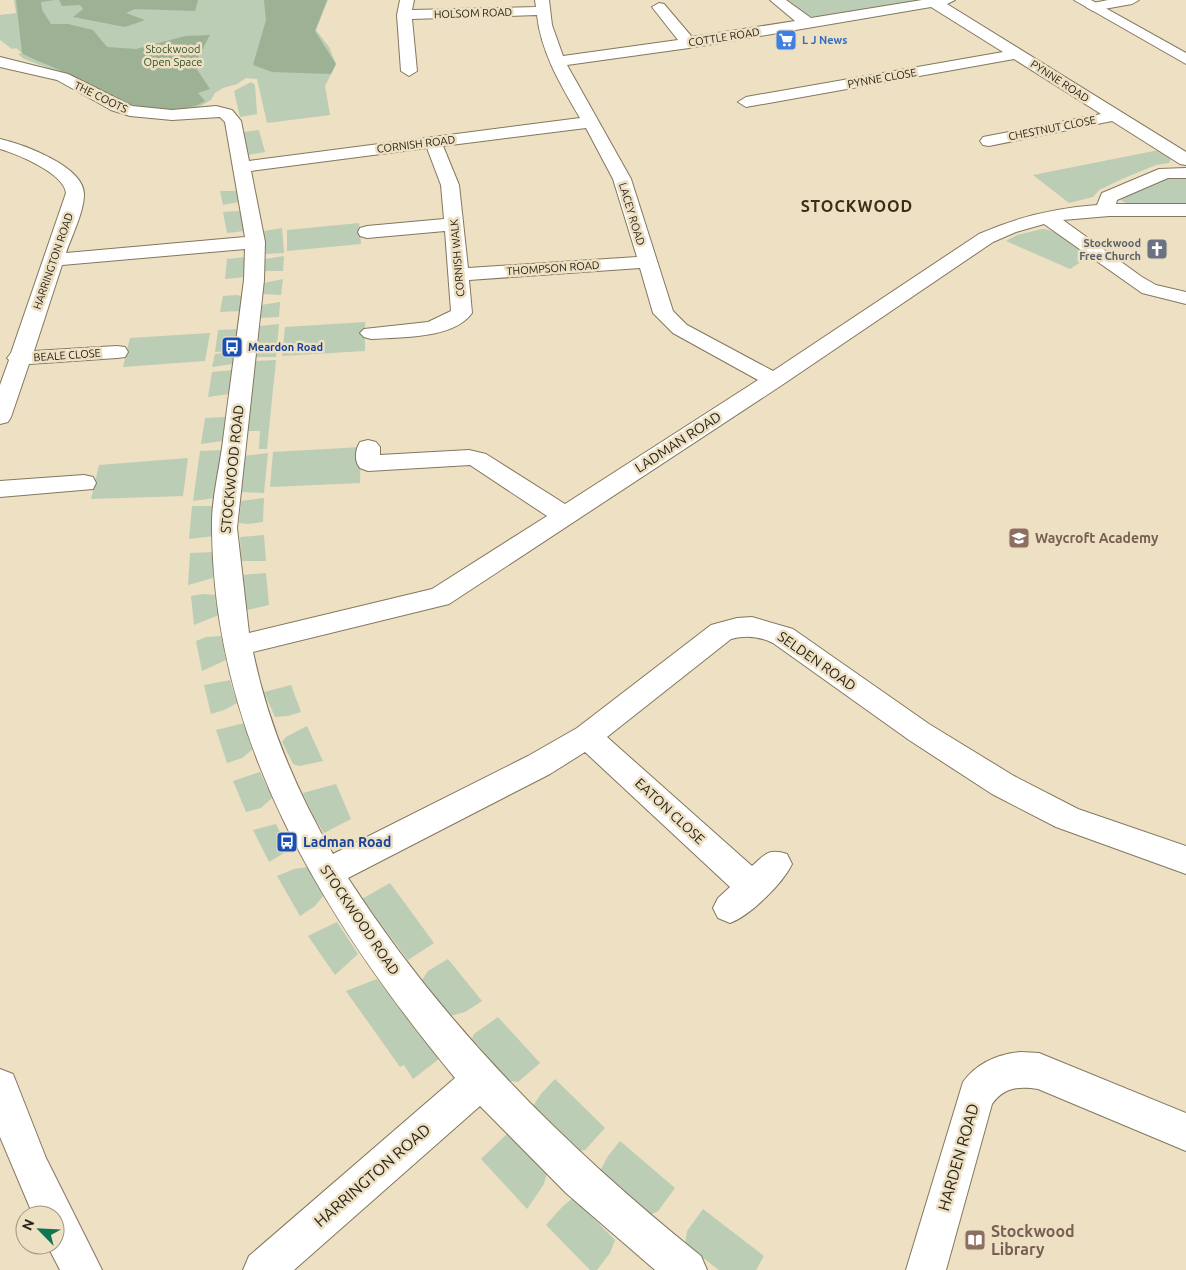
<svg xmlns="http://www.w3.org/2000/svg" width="1186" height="1270" font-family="Ubuntu,sans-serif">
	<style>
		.green { fill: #bbcdb4 }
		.forest { fill: #9db294 }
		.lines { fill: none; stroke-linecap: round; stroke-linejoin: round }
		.street-casing { stroke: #83775d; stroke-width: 2 }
		.secondary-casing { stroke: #83775d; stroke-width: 2 }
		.street { fill: #fff; fill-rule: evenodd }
		.secondary { fill: #fff; fill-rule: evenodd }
		.labels { text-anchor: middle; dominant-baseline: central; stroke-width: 5; stroke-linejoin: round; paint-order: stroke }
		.far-street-label { font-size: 11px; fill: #292419; stroke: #ede0c3 }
		.far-shop-label { font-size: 11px; font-weight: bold; fill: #366cbe; stroke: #ede0c3; text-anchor: start }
		.far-park-label { font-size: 11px; fill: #335125; stroke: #ede0c3 }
		.far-worship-label { font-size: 11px; font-weight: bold; fill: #5b616d; stroke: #ede0c3; text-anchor: end }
		.far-transit-label { font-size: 11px; font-weight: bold; fill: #164399; stroke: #ede0c3; text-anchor: start }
		.street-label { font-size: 14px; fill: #292419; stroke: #ede0c3 }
		.education-label { font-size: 14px; font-weight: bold; fill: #785e54; stroke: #ede0c3; text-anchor: start }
		.transit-label { font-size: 14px; font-weight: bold; fill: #164399; stroke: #ede0c3; text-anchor: start }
		.far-district-label { font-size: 16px; font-weight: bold; letter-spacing: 1px; fill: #392e16; stroke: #ede0c3 }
		.near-street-label { font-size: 16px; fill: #292419; stroke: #ede0c3 }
		.near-education-label { font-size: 16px; font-weight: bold; fill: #785e54; stroke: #ede0c3; text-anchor: start }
	</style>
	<rect width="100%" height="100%" fill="#ede0c3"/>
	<!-- green -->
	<g class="green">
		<path d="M 14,0 L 328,0 L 316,30 L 329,47 L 336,64 L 325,86 L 330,115 L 267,123 L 257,79 L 246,78 L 237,84 L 223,88 L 215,93 L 211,100 L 197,108 L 176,111 L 128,107 L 67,75 L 24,59 L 18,54 L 22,53 L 16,48 L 12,49 L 0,40 L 0,15 L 16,13 Z"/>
		<path d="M 787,0 L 930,0 L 819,18 L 809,16 Z"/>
		<path d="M 251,82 L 255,85 L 257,114 L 240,117 L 234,91 Z"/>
		<path d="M 259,130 L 265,152 L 248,155 L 243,132 Z"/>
		<path d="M 1159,150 L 1171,158 L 1169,163 L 1156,165 L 1122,179 L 1099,190 L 1093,197 L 1069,203 L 1033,175 Z"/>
		<path d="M 1164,177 L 1186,177 L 1186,205 L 1127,204 L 1121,200 L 1123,197 Z"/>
		<path d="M 220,191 L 237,191 L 239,202 L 223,205 Z"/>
		<path d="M 238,211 L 241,212 L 245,231 L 227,233 L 223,212 Z"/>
		<path d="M 359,223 L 361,244 L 287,251 L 287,230 Z"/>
		<path d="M 282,228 L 284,253 L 265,254 L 264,231 Z"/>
		<path d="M 1042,229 C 1060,230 1074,246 1088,257 L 1070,269 L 1006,241 L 1017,235 Z"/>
		<path d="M 284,256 L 283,271 L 265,271 L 265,259 Z"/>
		<path d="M 246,257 L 245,277 L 225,279 L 227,259 Z"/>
		<path d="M 283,279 L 281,295 L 263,294 L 264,283 Z"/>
		<path d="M 236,295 L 242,296 L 240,311 L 220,312 L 223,296 Z"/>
		<path d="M 280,302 L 279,317 L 260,318 L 261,305 Z"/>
		<path d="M 365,322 L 365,351 L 282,356 L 285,327 Z"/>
		<path d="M 279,324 L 276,357 L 255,357 L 260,326 Z"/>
		<path d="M 239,329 L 236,345 L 231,345 L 230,351 L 215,352 L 218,330 Z"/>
		<path d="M 210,333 L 205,361 L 123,367 L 130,338 Z"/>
		<path d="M 235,352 L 233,364 L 212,367 L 215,354 Z"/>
		<path d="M 276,360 L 267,449 L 259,449 L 260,431 L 247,431 L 255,361 Z"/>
		<path d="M 233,370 L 229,394 L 208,397 L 212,372 Z"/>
		<path d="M 226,417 L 223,441 L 201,444 L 205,418 Z"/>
		<path d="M 361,447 L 360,483 L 270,487 L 273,452 Z"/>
		<path d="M 222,450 L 215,498 L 193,501 L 200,451 Z"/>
		<path d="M 268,453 L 264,493 L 241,492 L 244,456 Z"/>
		<path d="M 188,458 L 183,496 L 91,499 L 99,465 Z"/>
		<path d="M 264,498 L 263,522 L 247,524 L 239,523 L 241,501 Z"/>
		<path d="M 192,506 L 215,506 L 214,536 L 189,539 Z"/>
		<path d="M 264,535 L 266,561 L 241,561 L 240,537 Z"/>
		<path d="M 213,552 L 213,578 L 188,585 L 190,553 Z"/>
		<path d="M 266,573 L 269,605 L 247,610 L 242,575 Z"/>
		<path d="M 203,594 L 216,595 L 219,615 L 194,625 L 191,596 Z"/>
		<path d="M 221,636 L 226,660 L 202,671 L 196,641 L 206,637 Z"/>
		<path d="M 230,680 L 237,703 L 224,710 L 211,714 L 204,685 Z"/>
		<path d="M 291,685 L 301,712 L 288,716 L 275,717 L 264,692 Z"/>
		<path d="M 245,723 L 253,749 L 242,758 L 227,763 L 216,730 Z"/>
		<path d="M 307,726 L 323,761 L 299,766 L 293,764 L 282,742 L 286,737 Z"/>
		<path d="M 260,772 L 272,798 L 261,808 L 246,812 L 233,781 Z"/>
		<path d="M 336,784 L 351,819 L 324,833 L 314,817 L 303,793 Z"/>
		<path d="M 276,824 L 289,850 L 269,862 L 253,830 Z"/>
		<path d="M 308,867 L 323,896 L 315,906 L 300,916 L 277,876 L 294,869 Z"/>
		<path d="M 390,883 L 434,943 L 408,960 L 362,899 Z"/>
		<path d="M 337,922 L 358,954 L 335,975 L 308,936 Z"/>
		<path d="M 448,959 L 482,1001 L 465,1012 L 450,1016 L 422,980 L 428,971 Z"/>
		<path d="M 377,979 L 439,1059 L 413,1079 L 404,1065 L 400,1067 L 346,991 Z"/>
		<path d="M 498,1017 L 540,1063 L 518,1082 L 509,1081 L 472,1039 L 474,1034 Z"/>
		<path d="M 555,1079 L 605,1128 L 585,1150 L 579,1151 L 533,1106 L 541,1094 Z"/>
		<path d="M 508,1133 L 547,1173 L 544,1184 L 527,1209 L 481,1159 Z"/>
		<path d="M 620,1141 L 675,1188 L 658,1211 L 650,1215 L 600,1171 L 608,1156 Z"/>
		<path d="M 573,1198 L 615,1240 L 610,1253 L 597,1270 L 590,1270 L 546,1225 L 563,1206 Z"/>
		<path d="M 703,1209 L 764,1256 L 756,1270 L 719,1270 L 685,1244 L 687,1231 Z"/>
	</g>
	<!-- forest -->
	<g class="forest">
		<path d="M 16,0 L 55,0 L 41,2 L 42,10 L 51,24 L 68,24 L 93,30 L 107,47 L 136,49 L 185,36 L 210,35 L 194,65 L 210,89 L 198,93 L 205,101 C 192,109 180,109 164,109 C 116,108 98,87 57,69 C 45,63 33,60 22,53 Z"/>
		<path d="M 59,0 L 198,0 L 195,11 L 135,9 L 126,13 L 145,20 L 125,27 L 73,17 L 83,9 L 80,5 L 62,6 Z"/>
		<path d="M 264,0 L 327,0 L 315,31 L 336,64 L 331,74 L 272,72 L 253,65 L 266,20 Z"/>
	</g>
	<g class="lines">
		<!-- street casing -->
		<g class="street-casing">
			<g id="street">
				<path d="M 400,0 L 414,0 L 412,10 L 536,7 L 535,0 L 549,0 L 552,25 L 563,56 L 678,40 L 652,7 L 659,3 L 664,4 L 692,37 L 795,21 L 770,0 L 786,0 L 811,18 L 922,0 L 955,0 L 947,4 L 1186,152 L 1186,165 L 1180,164 L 1112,121 L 989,146 L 983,145 L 980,141 L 983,137 L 1101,114 L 1014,59 L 746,107 L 738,102 L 746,97 L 1003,52 L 931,7 L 689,48 L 567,65 L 631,179 L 673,311 L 687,325 L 773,371 L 979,234 C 1017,217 1056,208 1097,205 L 1102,193 L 1159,169 L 1186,168 L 1186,178 L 1168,178 L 1117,200 L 1116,204 L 1186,204 L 1186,216 L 1109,216 L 1063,220 L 1142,277 L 1156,285 L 1186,292 L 1186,304 L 1142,293 L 1044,224 L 1016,232 L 993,242 L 782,385 L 449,604 L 253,652 C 268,724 296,790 333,854 L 528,756 L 577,728 L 711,625 L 737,618 L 752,617 L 793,629 L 929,724 L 1014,776 L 1078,809 L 1186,846 L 1186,874 L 1056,827 L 992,794 L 909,740 L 773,643 C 759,636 746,635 731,639 L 607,737 L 752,866 C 765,854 769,848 787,854 L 792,864 C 783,883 750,916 730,923 L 718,918 L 713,908 L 718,898 L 730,887 L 585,752 L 550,774 L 348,878 C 443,1025 565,1147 701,1256 L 707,1270 L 655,1270 L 566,1193 L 480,1106 L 294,1270 L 243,1270 L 249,1256 L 455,1078 C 324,919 214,742 212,530 C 211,503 218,475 222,448 C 229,392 237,336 244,280 L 245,249 L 62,265 L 34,351 L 117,346 L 125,347 L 128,352 L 125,357 L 117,358 L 29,364 L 11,417 L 8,422 L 0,424 L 0,385 L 9,360 L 7,358 L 11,353 L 66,193 C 64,173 17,154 0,149 L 0,139 C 22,144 84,166 84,194 C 84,212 72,235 66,253 L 245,237 L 225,122 L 220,117 L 172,120 L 130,116 L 111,110 L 57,80 L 0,67 L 0,57 L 68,74 L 132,106 L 172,110 L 216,106 L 232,110 L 241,121 L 249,161 L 580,118 C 562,87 541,53 537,15 L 412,19 L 417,71 L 409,76 L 401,71 L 397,15 ZM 586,128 L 613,179 L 637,257 L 468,268 L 459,185 L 443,146 ZM 427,148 L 441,185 L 444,219 L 367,226 L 360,228 L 358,232 L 360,236 L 367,238 L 445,231 L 451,311 L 428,322 L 364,329 L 360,333 L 364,337 L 371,339 C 400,337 454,339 472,313 L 469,280 L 640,268 L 653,313 L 673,333 L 758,380 L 565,504 L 486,454 L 469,450 L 380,455 L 380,447 L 376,442 L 368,440 L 360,442 C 355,450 354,461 360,468 L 368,471 L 470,465 L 547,516 L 432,589 L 249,633 L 237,528 L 264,280 L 265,242 L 251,171 Z"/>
				<path d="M 1108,0 L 1139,0 L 1132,4 L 1093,11 L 1086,7 L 1088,4 Z"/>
				<path d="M 84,475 L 93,477 L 96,483 L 93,489 L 0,497 L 0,481 Z"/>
				<path d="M 1021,1052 L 1039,1053 L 1186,1113 L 1186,1151 L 1038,1089 C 1019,1086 1004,1087 992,1104 L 946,1270 L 906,1270 L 963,1082 C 977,1063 998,1054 1021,1052 Z"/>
				<path d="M 0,1069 L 13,1074 L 46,1158 L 102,1270 L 60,1270 L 47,1245 L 55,1245 L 55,1215 L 33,1215 L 0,1137 Z"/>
			</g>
		</g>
		<!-- secondary casing -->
		<g class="secondary-casing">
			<path id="secondary" d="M 1074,0 L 1091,0 L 1186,53 L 1186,64 Z"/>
		</g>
		<!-- street -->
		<use href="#street" class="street"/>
		<!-- secondary -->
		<use href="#secondary" class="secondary"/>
	</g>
	<!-- icons -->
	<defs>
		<g id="supermarket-square" transform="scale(1.125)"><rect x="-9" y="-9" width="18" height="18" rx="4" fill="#3f7fe0" stroke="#ede0c3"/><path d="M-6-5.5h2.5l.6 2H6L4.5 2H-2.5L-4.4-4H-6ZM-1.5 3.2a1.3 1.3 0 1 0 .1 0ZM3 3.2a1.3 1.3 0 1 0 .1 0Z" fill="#fff"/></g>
		<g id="church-square" transform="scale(1.125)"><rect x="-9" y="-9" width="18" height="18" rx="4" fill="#6b7280" stroke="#ede0c3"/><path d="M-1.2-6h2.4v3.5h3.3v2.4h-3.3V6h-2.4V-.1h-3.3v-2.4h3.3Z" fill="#fff"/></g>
		<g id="bus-square" transform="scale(1.125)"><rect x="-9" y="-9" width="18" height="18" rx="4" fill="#1a4fb4" stroke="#ede0c3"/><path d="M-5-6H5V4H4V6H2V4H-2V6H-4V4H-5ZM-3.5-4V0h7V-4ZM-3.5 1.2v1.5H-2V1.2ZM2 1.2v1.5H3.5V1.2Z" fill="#fff"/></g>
		<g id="school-square" transform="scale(1.125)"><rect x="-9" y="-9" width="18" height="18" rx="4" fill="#8d6e63" stroke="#ede0c3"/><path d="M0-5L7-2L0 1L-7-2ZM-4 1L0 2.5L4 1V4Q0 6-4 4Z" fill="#fff"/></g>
		<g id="library-square" transform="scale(1.125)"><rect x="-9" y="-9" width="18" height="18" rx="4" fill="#8d6e63" stroke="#ede0c3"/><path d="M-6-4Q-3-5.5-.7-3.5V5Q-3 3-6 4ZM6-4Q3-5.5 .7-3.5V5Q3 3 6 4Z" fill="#fff"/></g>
	</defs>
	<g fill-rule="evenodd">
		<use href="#supermarket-square" x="786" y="40"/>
		<use href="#church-square" x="1157" y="249"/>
		<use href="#bus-square" x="232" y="347"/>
		<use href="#school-square" x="1019" y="538"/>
		<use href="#bus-square" x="287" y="842"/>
		<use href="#library-square" x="975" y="1240"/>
	</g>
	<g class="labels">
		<!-- far-street labels -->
		<g class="far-street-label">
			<text transform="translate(473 13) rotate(-2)">HOLSOM ROAD</text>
			<text transform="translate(724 37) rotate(-9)">COTTLE ROAD</text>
			<text transform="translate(882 78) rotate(-10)">PYNNE CLOSE</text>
			<text transform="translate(1060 81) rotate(33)">PYNNE ROAD</text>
			<text transform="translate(101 97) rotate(26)">THE COOTS</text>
			<text transform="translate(1052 128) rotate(-11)">CHESTNUT CLOSE</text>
			<text transform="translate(416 144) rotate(-7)">CORNISH ROAD</text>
			<text transform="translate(632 214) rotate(73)">LACEY ROAD</text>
			<text transform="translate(457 258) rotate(-95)">CORNISH WALK</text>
			<text transform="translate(53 261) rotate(-71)">HARRINGTON ROAD</text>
			<text transform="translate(553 268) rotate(-4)">THOMPSON ROAD</text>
			<text transform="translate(67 355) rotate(-4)">BEALE CLOSE</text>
		</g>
		<!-- far-shop labels -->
		<g class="far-shop-label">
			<text x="802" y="40">L J News</text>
		</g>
		<!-- far-park labels -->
		<g class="far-park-label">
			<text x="173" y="49">Stockwood<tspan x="173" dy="13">Open Space</tspan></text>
		</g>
		<!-- far-worship labels -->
		<g class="far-worship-label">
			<text x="1141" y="243">Stockwood<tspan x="1141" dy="13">Free Church</tspan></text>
		</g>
		<!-- far-transit labels -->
		<g class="far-transit-label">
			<text x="248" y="347">Meardon Road</text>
		</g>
		<!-- street labels -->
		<g class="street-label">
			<text transform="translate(678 442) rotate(-33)">LADMAN ROAD</text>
			<text transform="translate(232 469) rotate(-84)">STOCKWOOD ROAD</text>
			<text transform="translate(817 661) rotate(35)">SELDEN ROAD</text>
			<text transform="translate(670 811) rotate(43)">EATON CLOSE</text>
			<text transform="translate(360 920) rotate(56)">STOCKWOOD ROAD</text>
		</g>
		<!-- education labels -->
		<g class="education-label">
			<text x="1035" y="538">Waycroft Academy</text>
		</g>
		<!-- transit labels -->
		<g class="transit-label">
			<text x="303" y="842">Ladman Road</text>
		</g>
		<!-- far-district labels -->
		<g class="far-district-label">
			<text x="857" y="206">STOCKWOOD</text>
		</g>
		<!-- near-street labels -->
		<g class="near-street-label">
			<text transform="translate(958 1157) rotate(-74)">HARDEN ROAD</text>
			<text transform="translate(372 1175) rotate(-41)">HARRINGTON ROAD</text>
		</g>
		<!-- near-education labels -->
		<g class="near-education-label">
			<text x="991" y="1231">Stockwood<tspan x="991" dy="18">Library</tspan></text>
		</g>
	</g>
	<!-- north arrow -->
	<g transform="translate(40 1230) rotate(294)"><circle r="24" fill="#ede0c3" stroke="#9f957f"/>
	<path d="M0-4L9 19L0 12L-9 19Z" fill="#10764e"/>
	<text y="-8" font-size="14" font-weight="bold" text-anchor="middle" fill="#292419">N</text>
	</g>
</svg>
